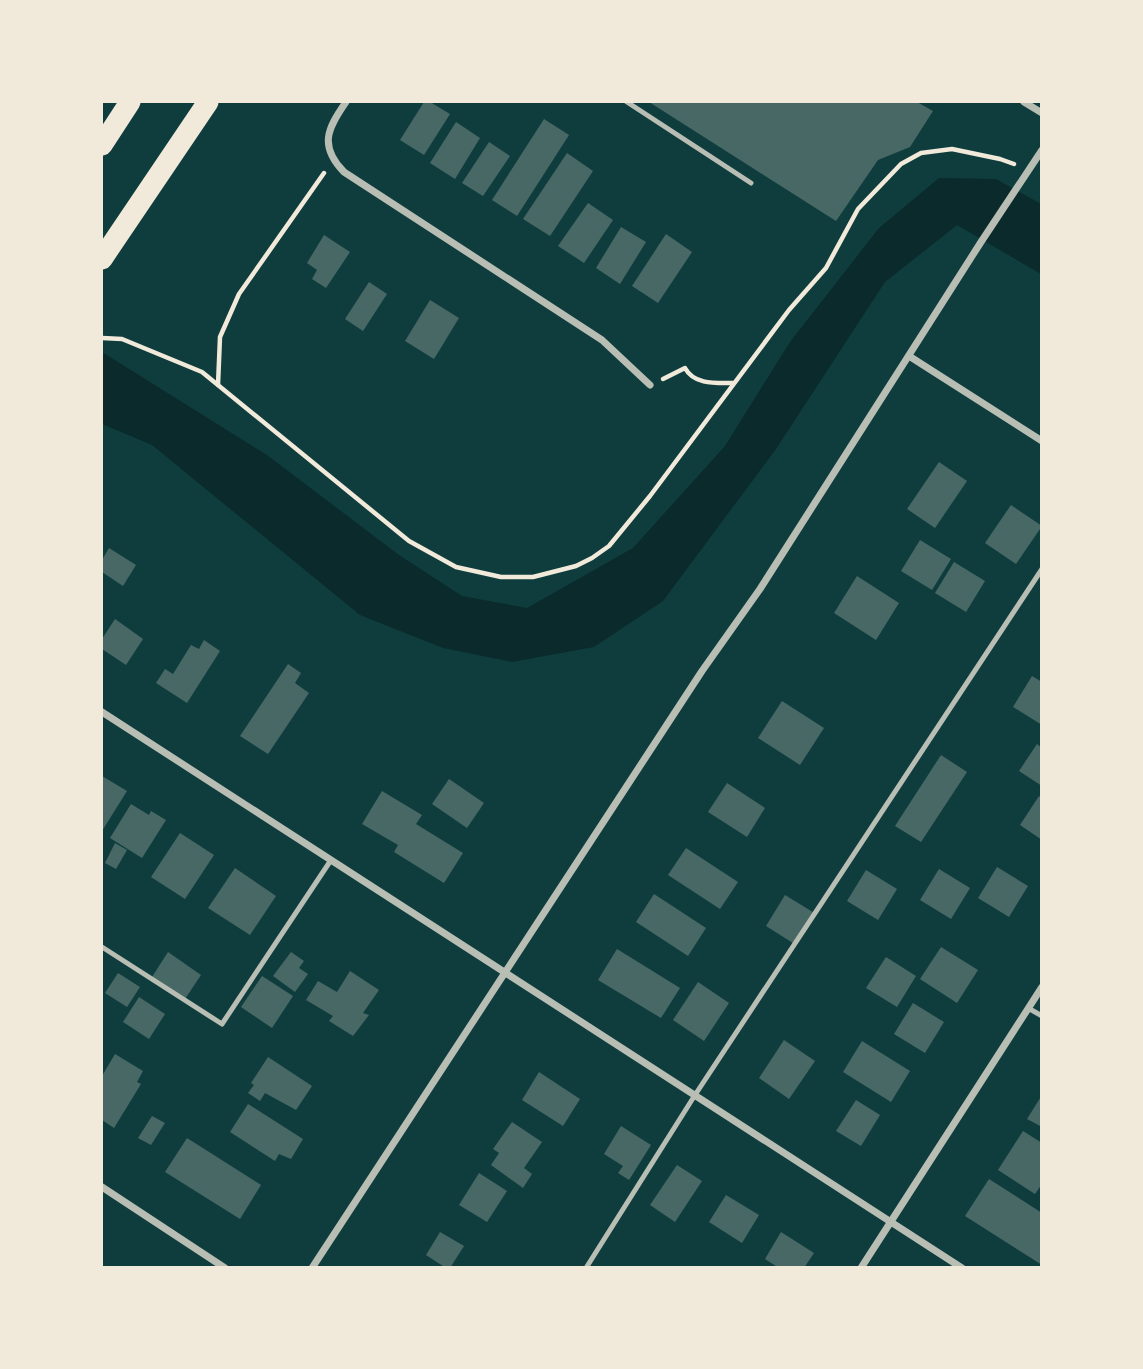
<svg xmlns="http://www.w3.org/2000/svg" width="1143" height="1369" font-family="Figtree,sans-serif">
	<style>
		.water { fill: #0a2a2b }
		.building { fill: #486865 }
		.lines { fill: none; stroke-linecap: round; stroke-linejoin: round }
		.path { stroke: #f1e9da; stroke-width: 4.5 }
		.service { stroke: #b8beb3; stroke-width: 5 }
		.minor { stroke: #b8beb3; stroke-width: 7 }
		.motorway { stroke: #f1e9da; stroke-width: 21 }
	</style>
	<rect width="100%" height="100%" fill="#0f3d3e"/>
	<!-- water -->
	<path class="water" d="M 939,178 L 996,179 L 1041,204 L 1041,274 L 957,225 L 885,282 L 776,449 L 663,601 L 594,647 L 512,662 L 443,648 L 360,615 L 152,445 L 102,424 L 102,352 L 267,455 L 399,555 L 462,596 L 527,608 L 633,548 L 725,446 L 790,342 L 879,228 Z"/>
	<!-- building -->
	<g class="building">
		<path d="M 424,102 L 430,102 L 450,114 L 424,155 L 400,140 Z"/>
		<path d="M 649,102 L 917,102 L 933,111 L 910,147 L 878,160 L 836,221 Z"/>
		<path d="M 544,119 L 569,135 L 517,216 L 492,200 Z"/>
		<path d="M 456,122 L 480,138 L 455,179 L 430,163 Z"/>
		<path d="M 489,142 L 510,156 L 483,196 L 462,183 Z"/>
		<path d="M 567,153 L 593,171 L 550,236 L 523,219 Z"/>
		<path d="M 588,203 L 613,220 L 584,263 L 558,246 Z"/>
		<path d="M 621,227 L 646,242 L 620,284 L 596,268 Z"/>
		<path d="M 666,234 L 692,252 L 658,303 L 632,286 Z"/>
		<path d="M 324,235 L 350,252 L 326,288 L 312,279 L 317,270 L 307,263 Z"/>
		<path d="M 369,282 L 387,294 L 363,331 L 345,319 Z"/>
		<path d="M 430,300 L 459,318 L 434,359 L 405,341 Z"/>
		<path d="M 939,462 L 967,481 L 935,528 L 907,509 Z"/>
		<path d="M 1011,505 L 1042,526 L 1016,564 L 985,543 Z"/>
		<path d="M 920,540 L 951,559 L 932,590 L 901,571 Z"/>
		<path d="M 109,548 L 136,565 L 123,586 L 102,572 L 102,560 Z"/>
		<path d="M 954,562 L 985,581 L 966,612 L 935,593 Z"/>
		<path d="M 857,576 L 899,603 L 876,640 L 834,613 Z"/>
		<path d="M 115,619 L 143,639 L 126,665 L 102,649 L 102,639 Z"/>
		<path d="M 204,640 L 220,651 L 187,703 L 156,683 L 165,669 L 173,674 L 191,645 L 199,649 Z"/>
		<path d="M 288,664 L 301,673 L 295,683 L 309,693 L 268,754 L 240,736 Z"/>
		<path d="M 1032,676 L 1042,682 L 1042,725 L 1013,707 Z"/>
		<path d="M 782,701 L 824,728 L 800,765 L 758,738 Z"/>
		<path d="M 1037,744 L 1042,748 L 1042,786 L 1019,771 Z"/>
		<path d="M 941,755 L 967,772 L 921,842 L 895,826 Z"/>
		<path d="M 102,776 L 127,791 L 102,831 Z"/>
		<path d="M 449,779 L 484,803 L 467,828 L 432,804 Z"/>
		<path d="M 727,783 L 765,808 L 747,837 L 708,812 Z"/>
		<path d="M 382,791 L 422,815 L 416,824 L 463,853 L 444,883 L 394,852 L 398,845 L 362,824 Z"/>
		<path d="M 1039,796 L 1042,798 L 1042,840 L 1020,825 Z"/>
		<path d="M 131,804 L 149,815 L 151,811 L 166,820 L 142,858 L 110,838 Z"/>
		<path d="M 180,833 L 214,855 L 185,899 L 151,877 Z"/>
		<path d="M 115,843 L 127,850 L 116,869 L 105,863 Z"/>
		<path d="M 686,848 L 738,882 L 720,909 L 668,875 Z"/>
		<path d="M 997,867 L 1028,886 L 1009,917 L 978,898 Z"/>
		<path d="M 235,868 L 276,896 L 250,935 L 208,908 Z"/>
		<path d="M 939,869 L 970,888 L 951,919 L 920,900 Z"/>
		<path d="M 866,870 L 897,889 L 878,920 L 847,901 Z"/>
		<path d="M 654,894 L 706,928 L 688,956 L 636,922 Z"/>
		<path d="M 785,895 L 816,914 L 796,945 L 766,926 Z"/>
		<path d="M 941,947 L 978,970 L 957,1003 L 920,979 Z"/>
		<path d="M 617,949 L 680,988 L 661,1018 L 598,980 Z"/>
		<path d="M 168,952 L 201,975 L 185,999 L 152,977 Z"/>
		<path d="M 291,952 L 304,961 L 299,968 L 308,974 L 295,992 L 273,976 Z"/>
		<path d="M 886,957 L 916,976 L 897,1007 L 866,988 Z"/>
		<path d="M 350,971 L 379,990 L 363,1013 L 369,1015 L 353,1036 L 329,1021 L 333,1016 L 306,1000 L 318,981 L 337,992 Z"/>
		<path d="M 118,973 L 140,987 L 127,1007 L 105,993 Z"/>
		<path d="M 262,976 L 293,996 L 272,1028 L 241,1007 Z"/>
		<path d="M 698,982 L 729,1003 L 704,1041 L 673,1020 Z"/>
		<path d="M 139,997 L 165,1014 L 149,1039 L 123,1022 Z"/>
		<path d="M 913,1003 L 944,1022 L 925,1053 L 894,1034 Z"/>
		<path d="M 784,1040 L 815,1061 L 789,1099 L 759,1078 Z"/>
		<path d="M 862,1041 L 910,1071 L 891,1102 L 843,1072 Z"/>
		<path d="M 115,1054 L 143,1071 L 137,1082 L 141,1084 L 114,1128 L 102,1120 L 102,1076 Z"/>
		<path d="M 268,1057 L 312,1086 L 296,1110 L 265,1093 L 260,1101 L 248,1093 L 254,1085 L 251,1083 Z"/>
		<path d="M 539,1072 L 580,1099 L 563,1126 L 522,1100 Z"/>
		<path d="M 1042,1095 L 1042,1127 L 1027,1119 Z"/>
		<path d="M 856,1100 L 880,1115 L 861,1146 L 836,1131 Z"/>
		<path d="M 248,1104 L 303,1139 L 291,1159 L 279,1154 L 275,1161 L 230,1132 Z"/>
		<path d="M 152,1116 L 165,1123 L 151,1145 L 138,1138 Z"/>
		<path d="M 512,1122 L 542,1142 L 524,1168 L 532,1174 L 523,1188 L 491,1165 L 499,1153 L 493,1149 Z"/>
		<path d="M 621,1126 L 651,1145 L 629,1180 L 618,1173 L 623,1166 L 604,1154 Z"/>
		<path d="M 1023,1131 L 1042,1143 L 1042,1184 L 1035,1194 L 998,1170 Z"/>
		<path d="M 187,1138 L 261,1185 L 240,1219 L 165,1172 Z"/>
		<path d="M 677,1165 L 702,1181 L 675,1222 L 650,1205 Z"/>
		<path d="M 479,1173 L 507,1191 L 487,1222 L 459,1205 Z"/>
		<path d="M 989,1179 L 1042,1213 L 1042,1265 L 965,1216 Z"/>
		<path d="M 726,1195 L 759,1215 L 742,1243 L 709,1222 Z"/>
		<path d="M 440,1232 L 464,1246 L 450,1268 L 446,1268 L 426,1255 Z"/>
		<path d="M 781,1232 L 814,1253 L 804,1268 L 779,1268 L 765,1259 Z"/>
	</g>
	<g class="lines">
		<!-- path -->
		<g class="path">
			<path d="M 102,338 L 122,339 L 202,372 L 409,541 L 456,567 L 501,577 L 533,577 L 576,566 L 592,558 L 609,546 L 650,496 L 789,310 L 826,268 L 858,209 L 901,164 L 921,153 L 952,149 L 1000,159 L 1014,164"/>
			<path d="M 663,379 L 685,368 C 694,385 716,383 733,383"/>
			<path d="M 218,385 L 220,337 L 239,294 L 324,173"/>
		</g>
		<!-- service -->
		<g class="service">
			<path d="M 627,102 L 751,183"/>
			<path d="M 102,947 L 222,1024 L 331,860"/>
			<path d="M 1028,1008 L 1042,1016"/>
			<path d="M 586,1268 L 695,1095 L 1042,569"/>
		</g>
		<!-- minor -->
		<g class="minor">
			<path d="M 346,102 C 327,129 319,146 344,172 L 602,340 L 650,385"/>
			<path d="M 1024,102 L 1042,113"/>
			<path d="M 909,356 L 1042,441"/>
			<path d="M 102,712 L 962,1268"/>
			<path d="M 102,1187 L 225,1268"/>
			<path d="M 312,1268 L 702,671 L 760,589 L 981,242 L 1042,150"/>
			<path d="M 861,1268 L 1042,987"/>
		</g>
		<!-- motorway -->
		<g class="motorway">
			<path d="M 102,145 L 130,102"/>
			<path d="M 102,259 L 208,102"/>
		</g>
	</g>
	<!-- border -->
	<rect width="1143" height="1369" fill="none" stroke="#f1e9da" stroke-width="206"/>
</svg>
